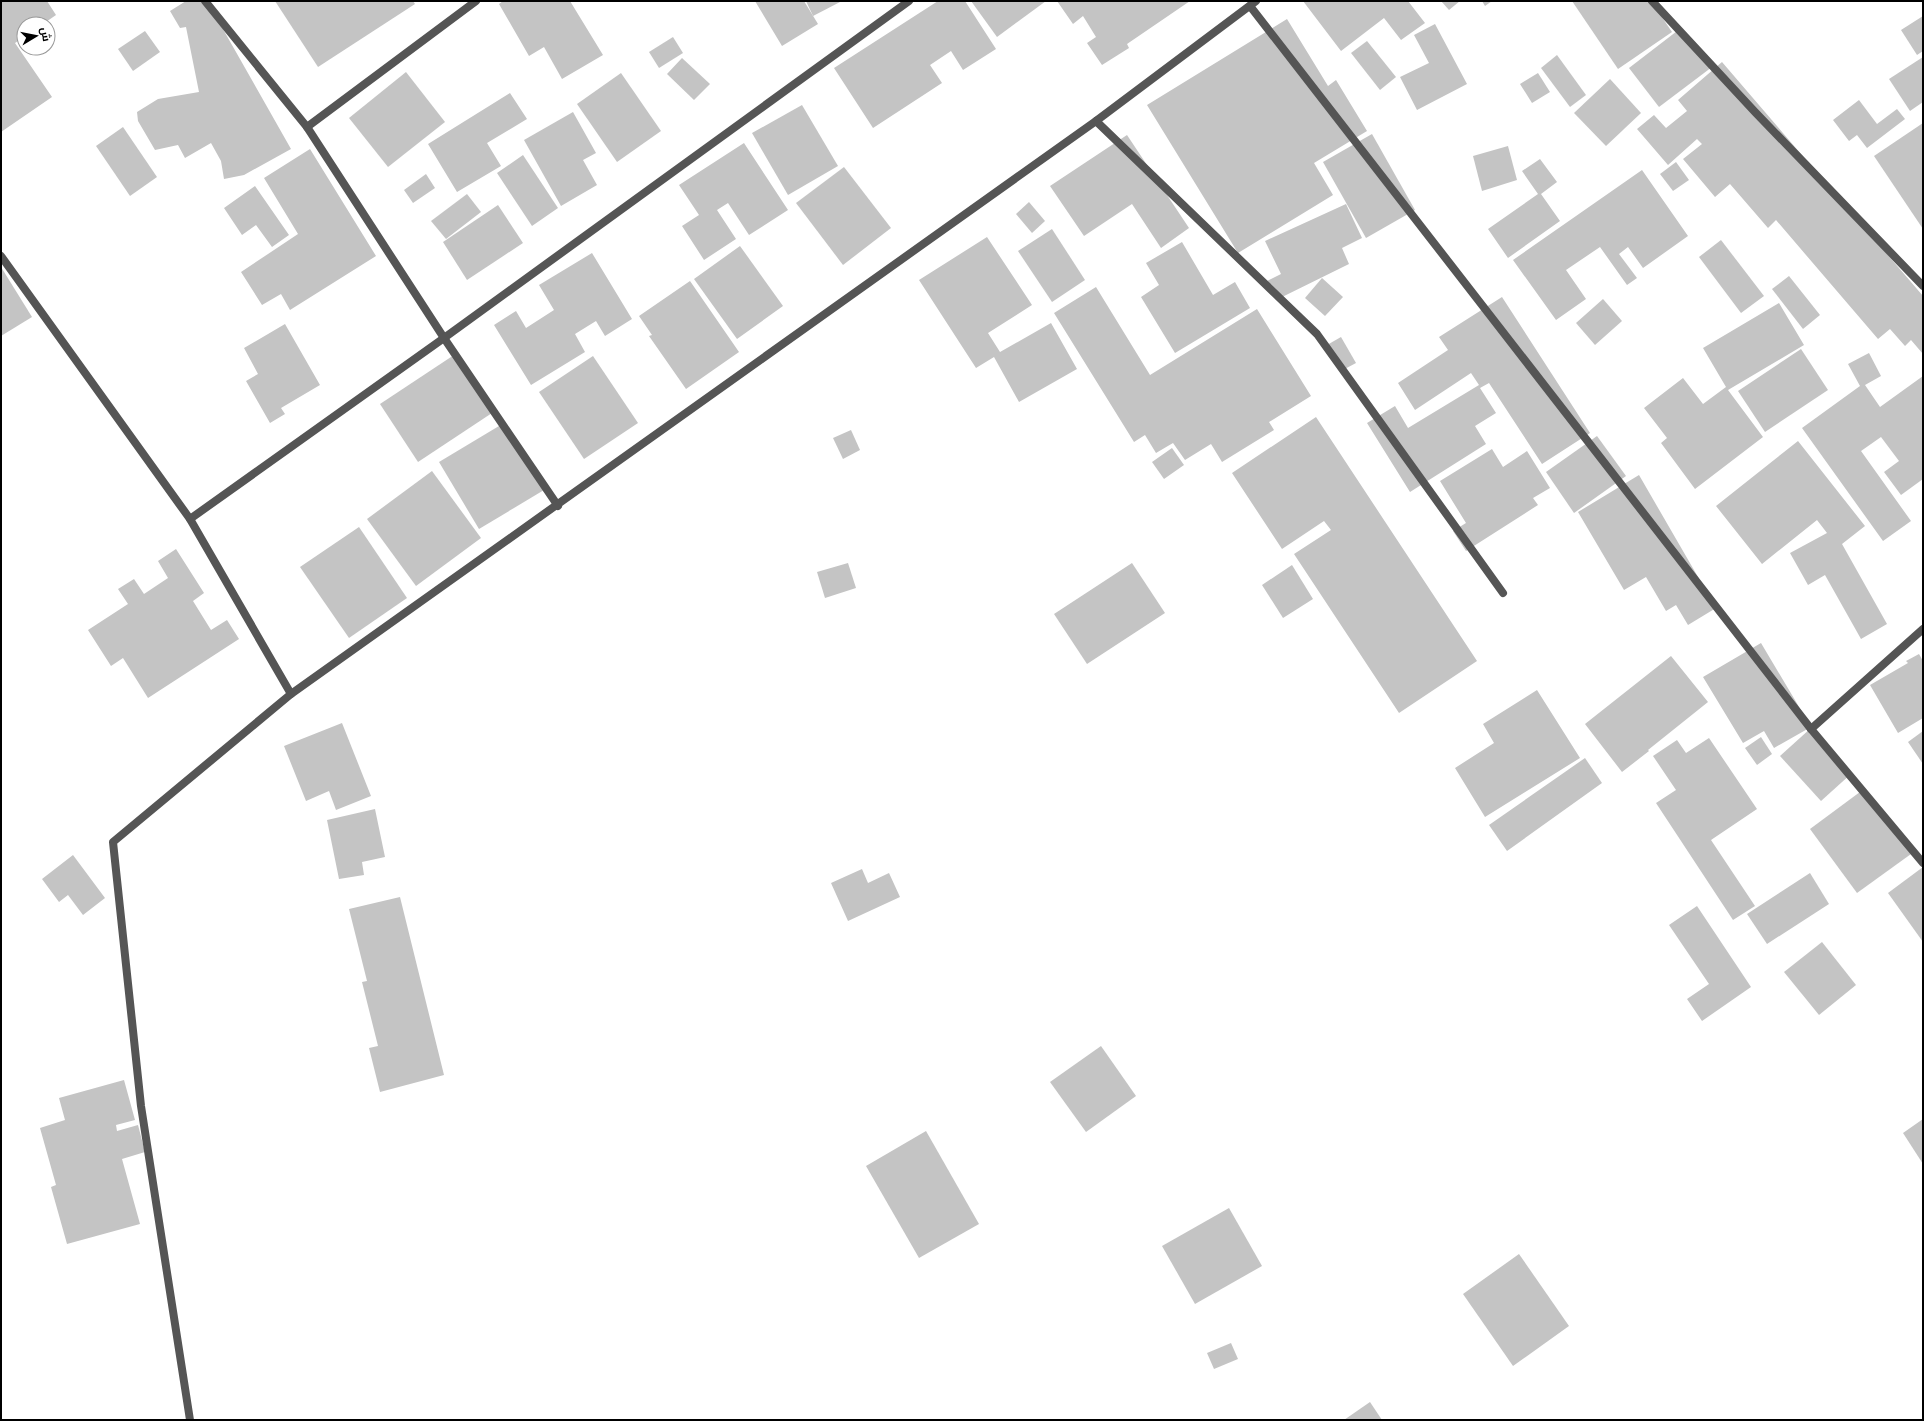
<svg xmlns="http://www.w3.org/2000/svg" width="1924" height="1421" font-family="'Nunito Sans',Cairo,sans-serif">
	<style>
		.building { fill: #c4c4c4 }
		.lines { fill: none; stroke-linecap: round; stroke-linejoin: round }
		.street { stroke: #555; stroke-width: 8 }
	</style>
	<rect width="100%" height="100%" fill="#fff"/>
	<!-- building -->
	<g class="building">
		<path d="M 1,1 L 47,1 L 56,15 L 43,24 L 24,24 L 24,37 L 15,43 L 52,97 L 1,132 Z"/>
		<path d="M 186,1 L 207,1 L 291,149 L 244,175 L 224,179 L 221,161 L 211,143 L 185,158 L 178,145 L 155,150 L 138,121 L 137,112 L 158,99 L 199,92 L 186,27 L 180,28 L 170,11 Z"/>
		<path d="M 275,1 L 413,1 L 415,4 L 318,67 Z"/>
		<path d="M 503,1 L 570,1 L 603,55 L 562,79 L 544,47 L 529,56 L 499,4 Z"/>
		<path d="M 755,1 L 804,1 L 818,24 L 782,46 Z"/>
		<path d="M 806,1 L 842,1 L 813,16 Z"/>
		<path d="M 938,1 L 965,1 L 996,49 L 963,70 L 951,51 L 930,65 L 942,83 L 873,128 L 834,68 Z"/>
		<path d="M 971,1 L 1046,1 L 997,37 Z"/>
		<path d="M 1057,1 L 1190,1 L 1127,44 L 1129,48 L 1102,65 L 1087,43 L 1096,37 L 1083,16 L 1073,24 Z"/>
		<path d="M 1303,1 L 1408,1 L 1425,23 L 1401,40 L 1384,18 L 1341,51 Z"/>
		<path d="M 1441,1 L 1460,1 L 1449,10 Z"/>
		<path d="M 1482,1 L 1492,1 L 1485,6 Z"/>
		<path d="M 1572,1 L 1651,1 L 1672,32 L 1618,69 Z"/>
		<path d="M 1923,16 L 1923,51 L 1917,55 L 1901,30 Z"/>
		<path d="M 1287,19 L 1328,86 L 1336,80 L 1367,131 L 1314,163 L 1333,195 L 1238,253 L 1147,105 Z"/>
		<path d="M 1435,24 L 1467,84 L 1417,110 L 1400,77 L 1429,63 L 1414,35 Z"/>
		<path d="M 1681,28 L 1712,67 L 1659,107 L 1629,68 Z"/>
		<path d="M 145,31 L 160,52 L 133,71 L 118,49 Z"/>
		<path d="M 673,37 L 683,53 L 659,68 L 649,52 Z"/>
		<path d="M 1367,41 L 1396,77 L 1380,90 L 1351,53 Z"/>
		<path d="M 1557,55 L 1586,95 L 1570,107 L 1541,68 Z"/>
		<path d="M 1923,57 L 1923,102 L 1910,111 L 1889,79 Z"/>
		<path d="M 682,58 L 710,84 L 694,100 L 667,74 Z"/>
		<path d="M 1722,62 L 1923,296 L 1923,354 L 1911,340 L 1905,346 L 1890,329 L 1878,339 L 1776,220 L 1768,228 L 1730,184 L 1715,197 L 1683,159 L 1702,144 L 1697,139 L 1668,165 L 1637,129 L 1654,115 L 1666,128 L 1687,111 L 1678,100 Z"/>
		<path d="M 406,72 L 445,122 L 388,167 L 349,118 Z"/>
		<path d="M 621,73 L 661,131 L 617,162 L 577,104 Z"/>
		<path d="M 1538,73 L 1550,92 L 1532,103 L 1520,84 Z"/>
		<path d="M 1610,79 L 1641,113 L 1606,146 L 1574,113 Z"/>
		<path d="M 510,93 L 527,119 L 487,143 L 501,166 L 457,192 L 428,144 Z"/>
		<path d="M 1859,100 L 1877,124 L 1897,109 L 1905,119 L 1867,148 L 1857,135 L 1849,141 L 1833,120 Z"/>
		<path d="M 802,105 L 838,166 L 788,195 L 752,133 Z"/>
		<path d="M 573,112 L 596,153 L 583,160 L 597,185 L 561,206 L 524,140 Z"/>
		<path d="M 1923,123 L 1923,229 L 1874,156 Z"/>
		<path d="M 123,127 L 157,177 L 130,196 L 96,146 Z"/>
		<path d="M 1372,134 L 1415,210 L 1366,238 L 1323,162 Z"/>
		<path d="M 1127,135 L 1189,228 L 1161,248 L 1132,204 L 1084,236 L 1050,186 Z"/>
		<path d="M 744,143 L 788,210 L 749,235 L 728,203 L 717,210 L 736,239 L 704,260 L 682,226 L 699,215 L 679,185 Z"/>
		<path d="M 1508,146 L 1517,180 L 1482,191 L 1473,156 Z"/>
		<path d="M 310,149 L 376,256 L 290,310 L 281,294 L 262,305 L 241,272 L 298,234 L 264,178 Z"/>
		<path d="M 523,155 L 558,208 L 532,226 L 497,173 Z"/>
		<path d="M 1540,159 L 1557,182 L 1541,194 L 1560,221 L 1508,258 L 1488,229 L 1538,194 L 1522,171 Z"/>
		<path d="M 1676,162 L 1689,180 L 1673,191 L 1660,174 Z"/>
		<path d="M 844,167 L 891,228 L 843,265 L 796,203 Z"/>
		<path d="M 1642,170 L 1688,236 L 1643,268 L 1628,247 L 1619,254 L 1637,278 L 1627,285 L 1600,247 L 1566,270 L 1586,299 L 1556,320 L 1513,260 Z"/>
		<path d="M 426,174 L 435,188 L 413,203 L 404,190 Z"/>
		<path d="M 255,186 L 289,235 L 272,247 L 256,225 L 242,235 L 224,208 Z"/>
		<path d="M 467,194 L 481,212 L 446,239 L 431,221 Z"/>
		<path d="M 1029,202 L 1045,221 L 1032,233 L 1016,214 Z"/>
		<path d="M 1346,204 L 1362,238 L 1342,248 L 1349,264 L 1276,300 L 1267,281 L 1281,274 L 1265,241 Z"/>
		<path d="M 498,205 L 523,243 L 467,280 L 443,242 Z"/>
		<path d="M 1052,229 L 1085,280 L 1052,302 L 1018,251 Z"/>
		<path d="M 987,237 L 1032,305 L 988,333 L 1000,352 L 1051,323 L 1077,369 L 1019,402 L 994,357 L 976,368 L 919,280 Z"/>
		<path d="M 1721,240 L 1764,296 L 1741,313 L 1699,257 Z"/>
		<path d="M 1182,242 L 1213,295 L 1235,282 L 1250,308 L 1175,353 L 1141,297 L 1159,285 L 1146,263 Z"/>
		<path d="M 740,246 L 783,306 L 737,339 L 694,279 Z"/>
		<path d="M 592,253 L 632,319 L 605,336 L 596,321 L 575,334 L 585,352 L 531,385 L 494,325 L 516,311 L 526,328 L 554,310 L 539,285 Z"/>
		<path d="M 1,267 L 32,317 L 1,336 Z"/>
		<path d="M 1789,276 L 1820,315 L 1803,329 L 1772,289 Z"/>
		<path d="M 1322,278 L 1343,297 L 1325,316 L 1305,298 Z"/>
		<path d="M 690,281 L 739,352 L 686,389 L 649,336 L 652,335 L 639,316 Z"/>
		<path d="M 1096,287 L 1150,375 L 1257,309 L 1311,396 L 1269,422 L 1274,430 L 1222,462 L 1211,444 L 1185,460 L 1173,443 L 1156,453 L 1145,435 L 1134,442 L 1054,313 Z"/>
		<path d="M 1502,297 L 1590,433 L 1542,464 L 1489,383 L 1480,388 L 1496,413 L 1475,426 L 1486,444 L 1410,492 L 1367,423 L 1395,406 L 1408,428 L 1479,385 L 1471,373 L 1415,410 L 1398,383 L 1448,350 L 1439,337 Z"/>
		<path d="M 1603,299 L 1622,321 L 1595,345 L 1576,323 Z"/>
		<path d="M 1779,303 L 1804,345 L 1728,390 L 1763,437 L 1695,489 L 1661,443 L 1667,438 L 1644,408 L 1683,378 L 1703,404 L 1726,387 L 1703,348 Z"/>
		<path d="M 285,324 L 320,385 L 281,408 L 285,414 L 270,423 L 246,381 L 258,374 L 244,348 Z"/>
		<path d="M 1341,337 L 1356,363 L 1341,371 L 1327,345 Z"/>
		<path d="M 1801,349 L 1828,390 L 1765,432 L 1738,391 Z"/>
		<path d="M 1869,353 L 1881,376 L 1865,385 L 1880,407 L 1923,376 L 1923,479 L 1901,495 L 1884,472 L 1899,461 L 1881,437 L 1861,451 L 1911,521 L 1883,541 L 1802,428 L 1860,386 L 1848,364 Z"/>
		<path d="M 454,355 L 492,413 L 418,462 L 380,404 Z"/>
		<path d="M 593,356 L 638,423 L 584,459 L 539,392 Z"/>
		<path d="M 1316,417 L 1477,661 L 1399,713 L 1294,554 L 1331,530 L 1324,521 L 1282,549 L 1232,473 Z"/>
		<path d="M 504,423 L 544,490 L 479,529 L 439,462 Z"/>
		<path d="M 851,430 L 860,450 L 843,459 L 833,438 Z"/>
		<path d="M 1597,436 L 1626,476 L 1574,513 L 1546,472 Z"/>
		<path d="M 1798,441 L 1865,526 L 1842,544 L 1887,624 L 1861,639 L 1825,575 L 1808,585 L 1790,553 L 1827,533 L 1817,520 L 1762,564 L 1716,506 Z"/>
		<path d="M 1172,448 L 1184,465 L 1164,479 L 1152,462 Z"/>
		<path d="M 1492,449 L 1503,467 L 1527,451 L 1550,488 L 1533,498 L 1538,505 L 1466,551 L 1453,531 L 1466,523 L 1440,481 Z"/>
		<path d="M 432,471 L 481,538 L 416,586 L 367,519 Z"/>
		<path d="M 1639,475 L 1716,608 L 1688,625 L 1676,605 L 1666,611 L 1646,577 L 1624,590 L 1578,512 Z"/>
		<path d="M 359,527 L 407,598 L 349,638 L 300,567 Z"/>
		<path d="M 176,549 L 204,593 L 193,601 L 211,630 L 227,620 L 239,639 L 148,698 L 123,658 L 111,666 L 88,630 L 128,604 L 118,589 L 134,579 L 144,594 L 168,578 L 158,561 Z"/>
		<path d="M 848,563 L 856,588 L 825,598 L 817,572 Z"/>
		<path d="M 1132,563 L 1165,613 L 1087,664 L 1054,614 Z"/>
		<path d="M 1292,565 L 1313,599 L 1283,618 L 1262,585 Z"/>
		<path d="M 1761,643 L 1811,727 L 1774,748 L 1764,731 L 1743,743 L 1703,677 Z"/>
		<path d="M 1919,654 L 1923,661 L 1923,718 L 1898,733 L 1870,685 L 1908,663 L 1906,661 Z"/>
		<path d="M 1671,656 L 1708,702 L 1648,750 L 1649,751 L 1622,772 L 1585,724 Z"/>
		<path d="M 1537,690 L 1580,758 L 1485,817 L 1455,768 L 1494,743 L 1483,724 Z"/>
		<path d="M 342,723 L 371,796 L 336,810 L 329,791 L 306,801 L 284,746 Z"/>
		<path d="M 1811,728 L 1852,773 L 1821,801 L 1780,756 Z"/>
		<path d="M 1923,731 L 1923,764 L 1908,742 Z"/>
		<path d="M 1761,737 L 1772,754 L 1757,765 L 1745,748 Z"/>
		<path d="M 1709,738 L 1757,809 L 1711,840 L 1755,906 L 1733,920 L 1656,803 L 1676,790 L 1653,756 L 1677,740 L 1686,753 Z"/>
		<path d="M 1585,758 L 1602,783 L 1507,851 L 1489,825 Z"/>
		<path d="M 1864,789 L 1911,854 L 1857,893 L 1810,829 Z"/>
		<path d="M 375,809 L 385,857 L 362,862 L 364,875 L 339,879 L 327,820 Z"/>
		<path d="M 73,855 L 105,898 L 83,915 L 68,895 L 59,902 L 42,879 Z"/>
		<path d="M 1923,867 L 1923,942 L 1888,893 Z"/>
		<path d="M 862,869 L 868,883 L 889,873 L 900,897 L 848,921 L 831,883 Z"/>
		<path d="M 1810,873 L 1829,904 L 1767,944 L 1747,914 Z"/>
		<path d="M 400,897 L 444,1075 L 380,1092 L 369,1048 L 378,1046 L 362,982 L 367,981 L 349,909 Z"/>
		<path d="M 1697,906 L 1751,987 L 1702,1021 L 1687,999 L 1709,984 L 1669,925 Z"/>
		<path d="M 1822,942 L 1856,985 L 1819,1015 L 1784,972 Z"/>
		<path d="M 1101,1046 L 1136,1096 L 1086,1132 L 1050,1082 Z"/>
		<path d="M 124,1080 L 135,1120 L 116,1125 L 117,1131 L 138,1125 L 145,1152 L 122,1159 L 140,1224 L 67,1244 L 51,1187 L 56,1185 L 40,1128 L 65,1120 L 59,1098 Z"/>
		<path d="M 1923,1119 L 1923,1164 L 1903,1133 Z"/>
		<path d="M 926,1131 L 979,1224 L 919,1258 L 866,1166 Z"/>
		<path d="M 1229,1208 L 1262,1266 L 1195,1304 L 1162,1246 Z"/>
		<path d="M 1519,1254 L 1569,1326 L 1513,1366 L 1463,1294 Z"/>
		<path d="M 1231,1343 L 1238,1359 L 1214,1369 L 1207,1353 Z"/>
		<path d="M 1370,1402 L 1382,1420 L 1344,1420 Z"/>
	</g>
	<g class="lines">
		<!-- street -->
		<g class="street">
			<path d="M 205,1 L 307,127 L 444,338 L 558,506"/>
			<path d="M 1652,1 L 1755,112 L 1923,286"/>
			<path d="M 1250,6 L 1811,729 L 1923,863"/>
			<path d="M 1096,121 L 1317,334 L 1503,593"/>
			<path d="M 307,127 L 476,1"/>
			<path d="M 1,256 L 190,519 L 291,694"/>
			<path d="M 190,519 L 444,338 L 909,1"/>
			<path d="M 1811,729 L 1923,629"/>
			<path d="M 190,1420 L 141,1106 L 113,842 L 291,694 L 1096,121 L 1256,1"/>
		</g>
	</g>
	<!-- border -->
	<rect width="1924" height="1421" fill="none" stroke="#000000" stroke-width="4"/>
	<!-- north arrow -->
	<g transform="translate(36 36) rotate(80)"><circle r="19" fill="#ffffff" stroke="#999999"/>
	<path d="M0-3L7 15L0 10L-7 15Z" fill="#000000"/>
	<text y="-6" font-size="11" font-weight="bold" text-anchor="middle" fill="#000000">ش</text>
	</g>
</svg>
